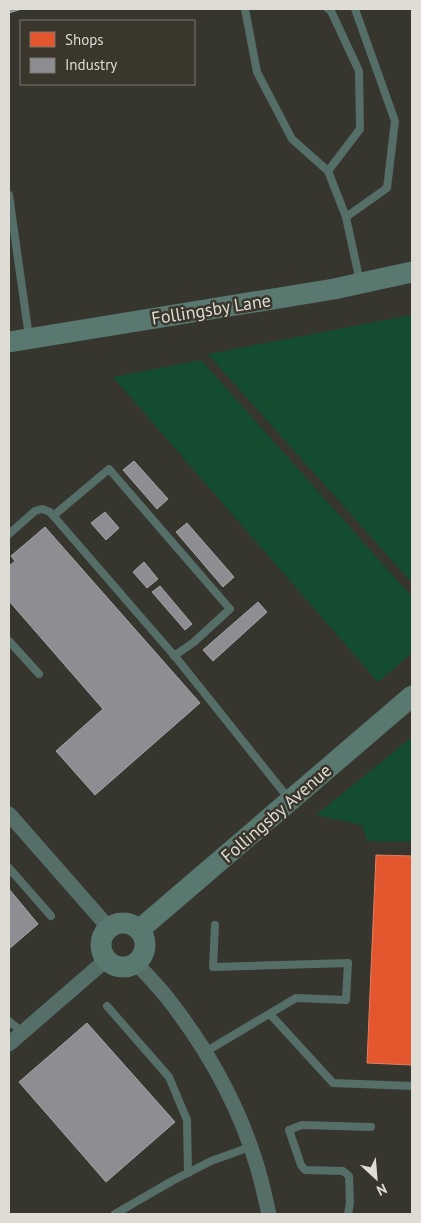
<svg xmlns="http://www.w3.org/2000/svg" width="421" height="1223" font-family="'PT Sans',sans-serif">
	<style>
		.green { fill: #134c2f }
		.shops { fill: #e4572e; stroke: #e27f60 }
		.industry { fill: #8d8d92; stroke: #a5a5a6 }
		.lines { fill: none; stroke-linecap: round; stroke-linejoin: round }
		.lane { stroke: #566e68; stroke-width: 8 }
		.street { stroke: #566e68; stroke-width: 15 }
		.secondary { stroke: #587870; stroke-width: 21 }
		.labels { text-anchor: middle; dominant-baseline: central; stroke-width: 5; stroke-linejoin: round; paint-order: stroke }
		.street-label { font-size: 18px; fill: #dedcd5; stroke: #3a362b }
	</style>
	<rect width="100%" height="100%" fill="#36352e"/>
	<!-- green -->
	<g class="green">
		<path d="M 412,315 L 412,583 L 208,354 Z"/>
		<path d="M 201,360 L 412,597 L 412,653 L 378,682 L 113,377 Z"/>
		<path d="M 412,737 L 412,842 L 367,841 L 362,825 L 316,815 Z"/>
	</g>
	<!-- shops -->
	<path class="shops" d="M 376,855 L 412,856 L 412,1065 L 367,1063 Z"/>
	<!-- industry -->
	<g class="industry">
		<path d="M 9,9 L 22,9 L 9,13 Z"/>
		<path d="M 134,461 L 168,499 L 157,509 L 123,470 Z"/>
		<path d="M 105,512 L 119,528 L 106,540 L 91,523 Z"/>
		<path d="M 187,523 L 234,577 L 223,587 L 176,532 Z"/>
		<path d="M 45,527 L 200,703 L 95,795 L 56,751 L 103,709 L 9,601 L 9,566 L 15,561 L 11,556 Z"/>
		<path d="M 144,562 L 158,579 L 147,588 L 133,572 Z"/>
		<path d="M 160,586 L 192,624 L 185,630 L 152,592 Z"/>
		<path d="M 258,602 L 267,612 L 213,661 L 203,650 Z"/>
		<path d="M 9,889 L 38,924 L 9,949 Z"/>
		<path d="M 87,1023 L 175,1122 L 106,1182 L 19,1082 Z"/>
	</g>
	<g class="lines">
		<!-- lane -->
		<g class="lane">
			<path d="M 245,9 L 257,72 L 292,139 L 328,171 L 346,217 L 360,282"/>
			<path d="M 328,171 L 360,129 L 359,71 L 331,11 L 328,9"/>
			<path d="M 9,195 L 29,337"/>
			<path d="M 346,217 L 387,188 L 395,121 L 355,9"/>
			<path d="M 53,516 L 109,469 L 230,609 L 194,642 L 174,656"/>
			<path d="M 9,534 L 35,511 L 42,509 L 50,512 L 178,660 L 289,799"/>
			<path d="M 9,641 L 39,674"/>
			<path d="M 9,868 L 51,916"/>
			<path d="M 107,1006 L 169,1077 L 187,1120 L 188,1173"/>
			<path d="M 270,1014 L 333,1083 L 412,1086"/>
			<path d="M 9,1021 L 22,1032"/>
			<path d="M 205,1052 L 296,998 L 346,1000 L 348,963 L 213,967 L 215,925"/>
			<path d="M 115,1214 L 172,1181 L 211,1161 L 250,1147"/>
			<path d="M 348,1214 L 350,1203 L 349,1176 L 343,1171 L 305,1170 L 301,1165 L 289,1130 L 302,1125 L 371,1127"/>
		</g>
		<!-- street -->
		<g class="street">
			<path d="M 9,814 L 109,928"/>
			<path d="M 136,963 C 147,975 159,987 169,1000 C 207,1049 239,1106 257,1166 C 262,1182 265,1198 269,1214"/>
			<path d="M 9,1044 L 106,960"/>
		</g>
		<!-- secondary -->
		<g class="secondary">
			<path d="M 9,342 L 334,289 L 412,272"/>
			<circle cx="123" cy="945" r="22"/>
			<path d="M 139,930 L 412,696"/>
		</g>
	</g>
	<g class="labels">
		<!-- street labels -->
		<g class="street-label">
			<text transform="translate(211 309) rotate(-9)">Follingsby Lane</text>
			<text transform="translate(276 813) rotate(-41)">Follingsby Avenue</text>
		</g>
	</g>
	<!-- border -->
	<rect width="421" height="1223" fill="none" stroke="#dedcd5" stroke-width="20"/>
	<!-- legend -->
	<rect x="20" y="20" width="175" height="65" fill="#3a362b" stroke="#7c786f"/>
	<rect x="30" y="32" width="25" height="15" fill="#e4572e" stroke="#7c786f"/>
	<text x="65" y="45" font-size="15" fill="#dedcd5">Shops</text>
	<rect x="30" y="58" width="25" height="15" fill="#8d8d92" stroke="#7c786f"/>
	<text x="65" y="70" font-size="15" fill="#dedcd5">Industry</text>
	<!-- north arrow -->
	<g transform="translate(376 1178) rotate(154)" stroke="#3a362b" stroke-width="4" paint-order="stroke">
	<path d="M0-4L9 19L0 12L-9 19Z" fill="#dedcd5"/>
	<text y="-8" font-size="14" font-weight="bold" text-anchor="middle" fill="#dedcd5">N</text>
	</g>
</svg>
